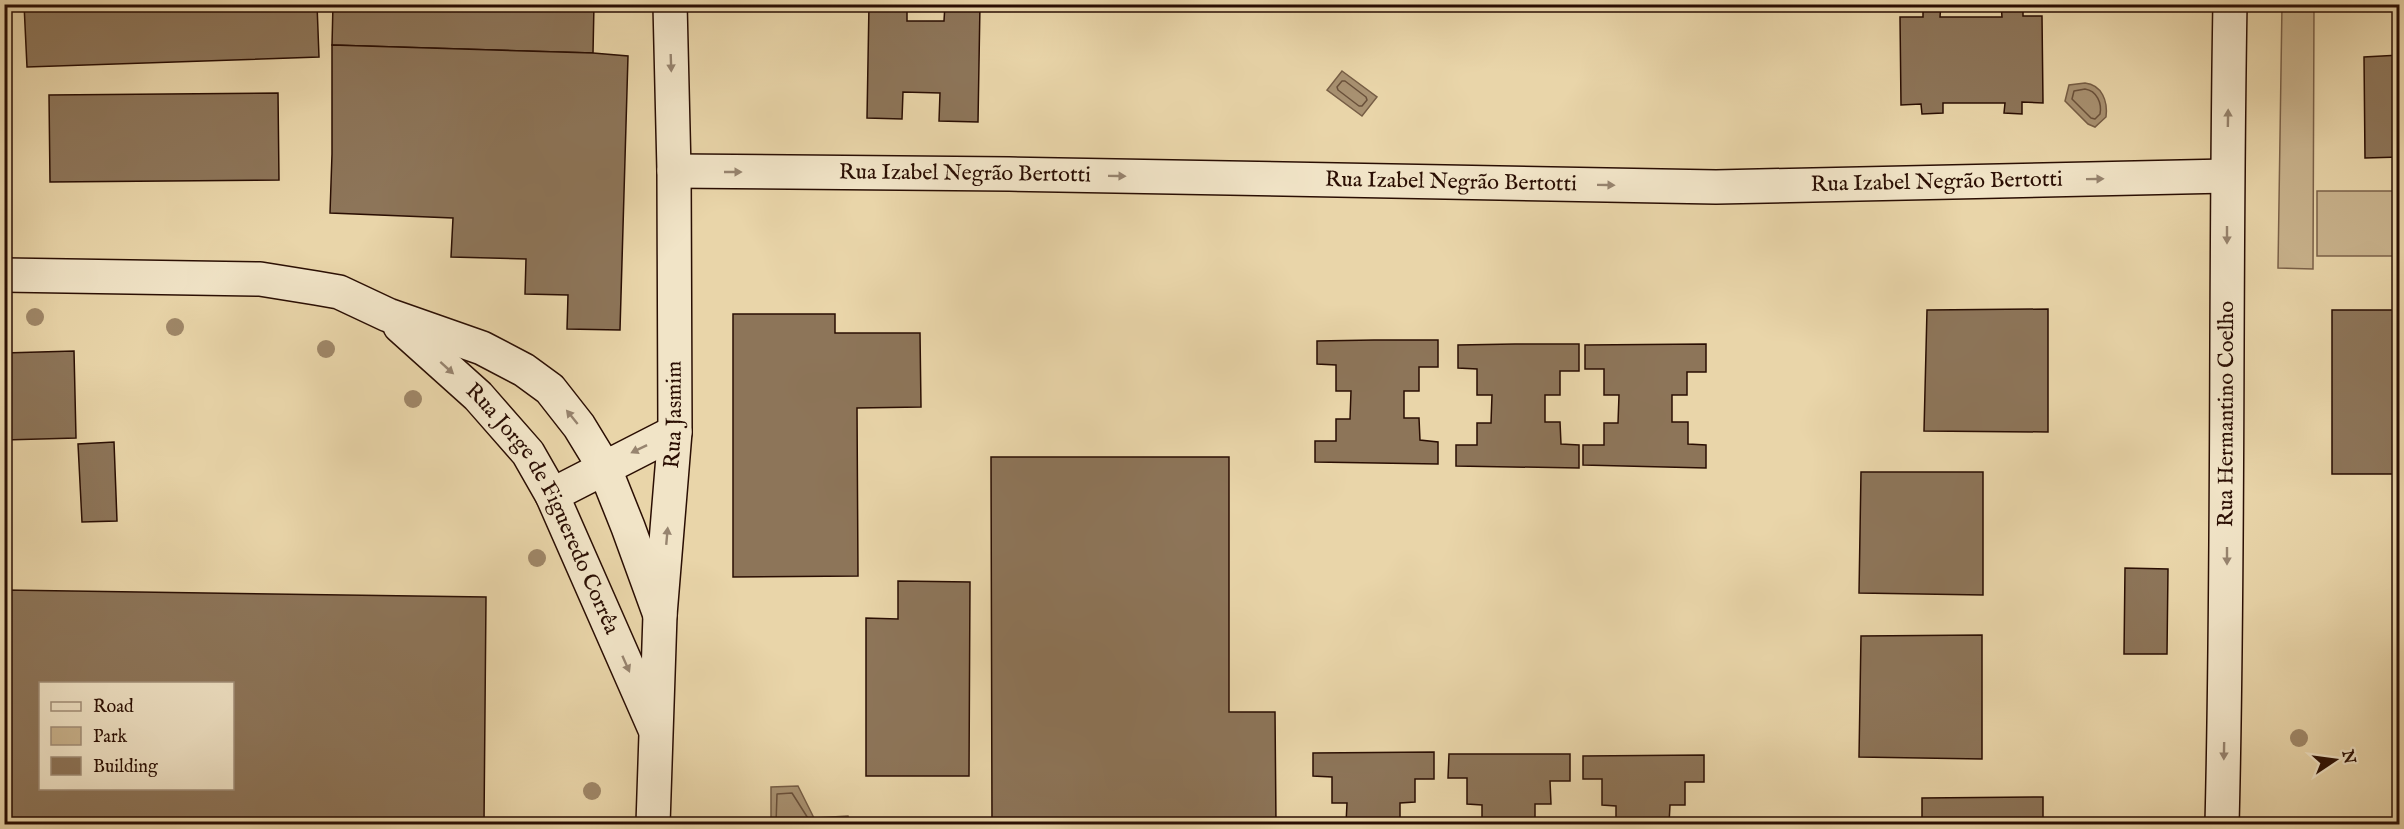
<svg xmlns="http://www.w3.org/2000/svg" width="2404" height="829" font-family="'IM FELL English',serif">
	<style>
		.green { fill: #c9b38d; stroke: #7a6048; stroke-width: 1.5 }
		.water { fill: #a89171; stroke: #765d45; stroke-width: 1.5 }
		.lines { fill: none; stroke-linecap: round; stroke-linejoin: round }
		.shore { stroke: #69503a; stroke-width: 1.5 }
		.building { fill: #8d7559; stroke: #2a0e03; stroke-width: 1.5; fill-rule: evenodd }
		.secondary-casing { stroke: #2a0e03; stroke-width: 36 }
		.secondary { stroke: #f1e4c7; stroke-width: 33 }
		.tree { fill: #9f8768 }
		.oneway { fill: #97846f }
		.labels { text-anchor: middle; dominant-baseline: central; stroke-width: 4.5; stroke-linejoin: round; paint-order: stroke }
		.street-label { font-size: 22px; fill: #2a0e03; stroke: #f1e4c7 }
	</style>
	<rect width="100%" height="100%" fill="#e9d5a9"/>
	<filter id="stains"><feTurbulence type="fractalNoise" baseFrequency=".00333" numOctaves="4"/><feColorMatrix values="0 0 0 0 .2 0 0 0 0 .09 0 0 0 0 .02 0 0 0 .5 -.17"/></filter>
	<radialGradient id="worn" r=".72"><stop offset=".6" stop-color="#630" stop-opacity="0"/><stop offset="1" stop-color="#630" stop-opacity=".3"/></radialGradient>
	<!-- green -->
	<g class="green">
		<path d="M 2282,5 L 2314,5 L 2313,269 L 2278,268 Z"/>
		<rect x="2317" y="191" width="82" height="65"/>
	</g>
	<!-- water -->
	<g class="water">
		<path d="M 1342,71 L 1377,97 L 1362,116 L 1327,90 Z"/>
		<path d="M 2085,83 C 2102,85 2108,101 2106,117 L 2095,127 L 2088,124 L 2065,101 L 2069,85 Z"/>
		<path d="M 798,786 L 814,818 L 848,816 L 850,824 L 771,824 L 771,787 Z"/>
	</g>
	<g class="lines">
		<!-- shore -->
		<g class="shore">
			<path d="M 1342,81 L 1345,81 L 1366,97 L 1367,100 L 1362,106 L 1359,106 L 1338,90 L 1337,87 Z"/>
			<path d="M 2085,89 C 2097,91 2102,103 2100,114 L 2095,119 L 2091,118 L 2072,99 L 2074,91 Z"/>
			<path d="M 776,824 L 777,794 L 792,793 L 811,823 L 841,822 L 844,824"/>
		</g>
	</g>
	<!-- building -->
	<g class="building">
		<path d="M 24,4 L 317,4 L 319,57 L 27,67 Z"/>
		<path d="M 333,4 L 594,4 L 593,53 L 332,45 Z"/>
		<path d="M 869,4 L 907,4 L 907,21 L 944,21 L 945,4 L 980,4 L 978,122 L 939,121 L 940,93 L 903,92 L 902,119 L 867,118 Z"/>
		<path d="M 1923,4 L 1941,4 L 1940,17 L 2002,17 L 2001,4 L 2023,4 L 2023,16 L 2042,16 L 2043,103 L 2022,102 L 2022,114 L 2004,113 L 2005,103 L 1943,103 L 1943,113 L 1922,114 L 1921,104 L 1901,105 L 1900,17 L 1923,17 Z"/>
		<path d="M 332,45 L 593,53 L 628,56 L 620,330 L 567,329 L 568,295 L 525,294 L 526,259 L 451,257 L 453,218 L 330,213 L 332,154 Z"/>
		<path d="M 2400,55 L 2400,157 L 2365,158 L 2364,57 Z"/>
		<path d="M 278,93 L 279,180 L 50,182 L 49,95 Z"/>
		<path d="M 2048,309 L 2048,432 L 1924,431 L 1927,310 Z"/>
		<rect x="2332" y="310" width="68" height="164"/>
		<path d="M 733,314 L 835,314 L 835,333 L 920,333 L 921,407 L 857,408 L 858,576 L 733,577 Z"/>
		<path d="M 1374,340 L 1438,340 L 1438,367 L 1419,367 L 1419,391 L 1404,391 L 1404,418 L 1419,418 L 1420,440 L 1438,442 L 1438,464 L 1315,462 L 1315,441 L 1336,441 L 1336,419 L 1350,419 L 1351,391 L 1336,391 L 1336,365 L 1317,364 L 1317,341 Z"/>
		<path d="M 1515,344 L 1579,344 L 1579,371 L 1560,371 L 1560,395 L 1545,395 L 1545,422 L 1560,422 L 1561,444 L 1579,445 L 1579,468 L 1456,466 L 1456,445 L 1477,445 L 1477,423 L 1491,423 L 1492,395 L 1477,395 L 1477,369 L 1458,368 L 1458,345 Z"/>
		<path d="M 1706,344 L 1706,372 L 1687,372 L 1687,395 L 1672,395 L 1672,422 L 1688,422 L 1688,444 L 1706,445 L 1706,468 L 1583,465 L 1583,445 L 1604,445 L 1604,423 L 1618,423 L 1619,395 L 1604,395 L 1604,369 L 1585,369 L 1585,345 Z"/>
		<path d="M 74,351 L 76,438 L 4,440 L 4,353 Z"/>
		<path d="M 114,442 L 117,521 L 82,522 L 78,444 Z"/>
		<path d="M 991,457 L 1229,457 L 1229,712 L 1275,712 L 1276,824 L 992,824 Z"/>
		<path d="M 1861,472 L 1983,472 L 1983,595 L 1859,593 Z"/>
		<path d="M 2125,568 L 2168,569 L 2167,654 L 2124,654 Z"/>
		<path d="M 898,581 L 970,582 L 969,776 L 866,776 L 866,618 L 898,619 Z"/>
		<path d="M 4,590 L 486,597 L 484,824 L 4,824 ZM 40,684 L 232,684 L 232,788 L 40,788 Z"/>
		<path d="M 1982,635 L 1982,759 L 1859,757 L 1861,636 Z"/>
		<path d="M 1434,752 L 1434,779 L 1415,779 L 1415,802 L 1400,803 L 1400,824 L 1346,824 L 1347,803 L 1332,803 L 1332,777 L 1313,776 L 1313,753 Z"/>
		<path d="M 1449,754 L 1570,754 L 1570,781 L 1550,781 L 1551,804 L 1535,804 L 1535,824 L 1482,824 L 1482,805 L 1467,804 L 1467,778 L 1448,778 Z"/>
		<path d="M 1704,755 L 1704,782 L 1685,782 L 1685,805 L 1670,805 L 1669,824 L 1616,824 L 1616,806 L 1602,805 L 1602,779 L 1583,779 L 1583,756 Z"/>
		<path d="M 2043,797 L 2043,824 L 1922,824 L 1922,798 Z"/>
	</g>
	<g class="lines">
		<!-- secondary casing -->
		<g class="secondary-casing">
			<g id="secondary">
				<path id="s1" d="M 674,171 L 1009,174 L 1716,187 L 2227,176"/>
				<path d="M 4,275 L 260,279 L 316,288 L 339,292 L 388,315 L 482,348 L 524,370 L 550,389 L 579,426 L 604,467 L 628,527 L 660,615"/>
				<path id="s2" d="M 400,326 L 478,396 L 528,453 L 552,495 L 654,727"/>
				<path d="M 552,495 L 675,432"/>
				<path id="s3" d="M 653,824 L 660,615 L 675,432 L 674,171 L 670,4"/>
				<path id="s4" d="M 2222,824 C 2229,551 2225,278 2230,4"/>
			</g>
		</g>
		<!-- secondary -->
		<use href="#secondary" class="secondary"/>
	</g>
	<!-- trees -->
	<g class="tree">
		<circle cx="35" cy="317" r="9"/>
		<circle cx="175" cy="327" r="9"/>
		<circle cx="326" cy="349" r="9"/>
		<circle cx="413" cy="399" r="9"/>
		<circle cx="537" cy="558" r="9"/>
		<circle cx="2299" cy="738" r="9"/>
		<circle cx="592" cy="791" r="9"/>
	</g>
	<!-- one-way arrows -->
	<defs><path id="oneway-solid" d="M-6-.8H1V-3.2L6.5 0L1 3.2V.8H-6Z" transform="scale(1.5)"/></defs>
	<g class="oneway">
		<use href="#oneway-solid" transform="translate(671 63) rotate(88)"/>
		<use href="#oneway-solid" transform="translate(2228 118) rotate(-89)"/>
		<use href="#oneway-solid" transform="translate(733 172)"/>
		<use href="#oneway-solid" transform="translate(1117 176) rotate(1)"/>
		<use href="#oneway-solid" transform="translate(2095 179) rotate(-1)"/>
		<use href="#oneway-solid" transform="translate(1606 185) rotate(1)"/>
		<use href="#oneway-solid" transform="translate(2227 235) rotate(90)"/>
		<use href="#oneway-solid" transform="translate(447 368) rotate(42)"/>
		<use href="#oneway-solid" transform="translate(572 417) rotate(-129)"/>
		<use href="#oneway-solid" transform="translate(639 449) rotate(154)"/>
		<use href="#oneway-solid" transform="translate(667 536) rotate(-85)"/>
		<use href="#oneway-solid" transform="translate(2227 556) rotate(90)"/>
		<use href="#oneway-solid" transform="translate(626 664) rotate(66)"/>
		<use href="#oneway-solid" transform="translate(2224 751) rotate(91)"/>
	</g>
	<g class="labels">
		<!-- street labels -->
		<g class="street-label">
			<text stroke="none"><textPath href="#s1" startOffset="291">Rua Izabel Negrão Bertotti</textPath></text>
			<text stroke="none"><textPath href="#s1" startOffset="777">Rua Izabel Negrão Bertotti</textPath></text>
			<text stroke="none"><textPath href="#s1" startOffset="1263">Rua Izabel Negrão Bertotti</textPath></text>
			<text stroke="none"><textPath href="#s3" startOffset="410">Rua Jasmim</textPath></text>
			<text stroke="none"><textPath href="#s4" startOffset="410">Rua Hermantino Coelho</textPath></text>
			<text stroke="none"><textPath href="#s2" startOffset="236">Rua Jorge de Figueredo Corrêa</textPath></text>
		</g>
	</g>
	<!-- margin -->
	<rect width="2404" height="829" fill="none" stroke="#e9d5a9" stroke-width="24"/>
	<rect x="6" y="6" width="2392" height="817" fill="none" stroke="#2a0e03" stroke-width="3"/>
	<rect x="12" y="12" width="2380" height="805" fill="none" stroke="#2a0e03" stroke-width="1.5"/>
	<!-- legend -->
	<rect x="39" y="682" width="195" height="108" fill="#f1e4c7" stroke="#a18e79" stroke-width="1.5"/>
	<rect x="51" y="702" width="30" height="9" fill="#f1e4c7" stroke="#a18e79" stroke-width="1.5"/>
	<text x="93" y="712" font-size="18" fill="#2a0e03">Road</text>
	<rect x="51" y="727" width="30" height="18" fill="#c9b38d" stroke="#a18e79" stroke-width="1.5"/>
	<text x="93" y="742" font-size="18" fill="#2a0e03">Park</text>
	<rect x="51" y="757" width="30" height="18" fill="#8d7559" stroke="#a18e79" stroke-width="1.5"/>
	<text x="93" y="772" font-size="18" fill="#2a0e03">Building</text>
	<!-- north arrow -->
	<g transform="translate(2335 760) rotate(77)" stroke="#f1e4c7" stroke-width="4.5" paint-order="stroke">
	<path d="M0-4.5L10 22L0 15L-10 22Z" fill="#2a0e03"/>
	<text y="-9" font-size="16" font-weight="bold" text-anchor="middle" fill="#2a0e03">N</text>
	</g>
	<rect width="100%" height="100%" filter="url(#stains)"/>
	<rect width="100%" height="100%" fill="url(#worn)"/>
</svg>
